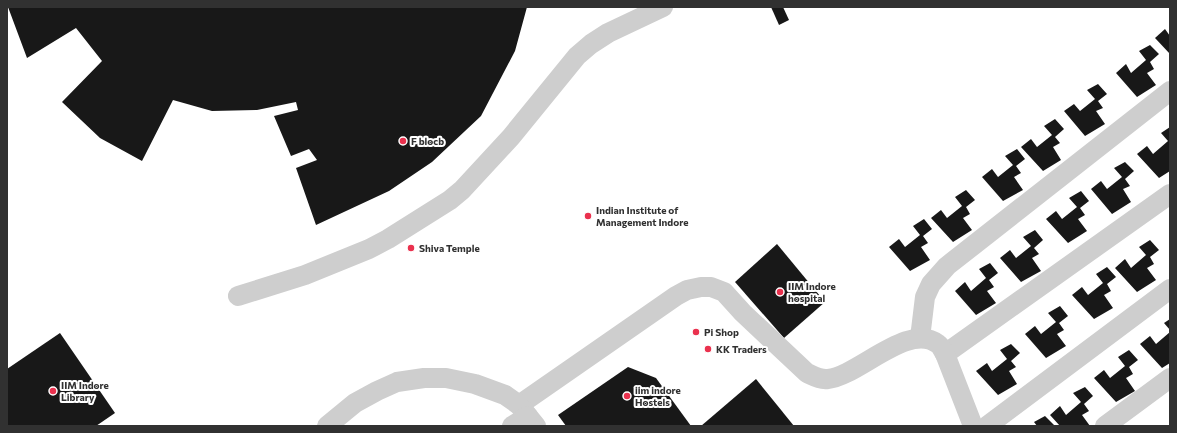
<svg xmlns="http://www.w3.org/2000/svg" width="1177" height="433" font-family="Commissioner,sans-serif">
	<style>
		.building { fill: #181818 }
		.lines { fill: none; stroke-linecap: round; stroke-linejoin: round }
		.minor { stroke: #cecece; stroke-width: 20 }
		.poi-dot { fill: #ea314e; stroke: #fff; stroke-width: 1.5 }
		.labels { text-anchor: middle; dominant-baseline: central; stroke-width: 4; stroke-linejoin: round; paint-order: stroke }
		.poi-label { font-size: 10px; font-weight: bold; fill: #313131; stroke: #fff; text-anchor: start }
	</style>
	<rect width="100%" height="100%" fill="#fff"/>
	<!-- building -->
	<g class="building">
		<path d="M 8,7 L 527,7 L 515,51 L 481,116 L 432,162 L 389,191 L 316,225 L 296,168 L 317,160 L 309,149 L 291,156 L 274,116 L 298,110 L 296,102 L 257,110 L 212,111 L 173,100 L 142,161 L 100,138 L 62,102 L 102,61 L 76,28 L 27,58 Z"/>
		<path d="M 771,7 L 783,7 L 789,20 L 779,25 Z"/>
		<path d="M 1165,29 L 1170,36 L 1170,54 L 1155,38 Z"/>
		<path d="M 1150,45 L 1159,54 L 1150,62 L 1154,69 L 1147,73 L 1156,85 L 1137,97 L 1116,73 L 1126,64 L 1131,73 L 1146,60 L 1139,51 Z"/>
		<path d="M 1098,84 L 1107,94 L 1098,101 L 1103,108 L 1096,111 L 1105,124 L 1085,136 L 1064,111 L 1074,104 L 1080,111 L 1095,99 L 1087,90 Z"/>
		<path d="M 1055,119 L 1064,129 L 1055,137 L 1060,143 L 1053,147 L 1061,160 L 1043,171 L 1021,147 L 1031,139 L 1037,147 L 1052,135 L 1044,126 Z"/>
		<path d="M 1170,127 L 1170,171 L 1159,178 L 1137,154 L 1147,146 L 1153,154 L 1168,141 L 1161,133 Z"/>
		<path d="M 1017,149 L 1025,159 L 1016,166 L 1021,173 L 1014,177 L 1023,190 L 1003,201 L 982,177 L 992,169 L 998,177 L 1013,165 L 1005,156 Z"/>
		<path d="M 1125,162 L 1134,171 L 1125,179 L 1130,186 L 1123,189 L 1131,202 L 1112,214 L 1091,189 L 1101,181 L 1107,189 L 1122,177 L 1114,168 Z"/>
		<path d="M 966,190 L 975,200 L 966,207 L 970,214 L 963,218 L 972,230 L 953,242 L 931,218 L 941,210 L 947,218 L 962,206 L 955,197 Z"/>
		<path d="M 1081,191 L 1089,201 L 1080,208 L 1085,215 L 1078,219 L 1087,231 L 1068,243 L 1046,219 L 1056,211 L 1062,219 L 1077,207 L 1069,198 Z"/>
		<path d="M 924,219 L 932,229 L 923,236 L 928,243 L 921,247 L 930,260 L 910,271 L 889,247 L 899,239 L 905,247 L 920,235 L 913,226 Z"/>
		<path d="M 1035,230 L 1043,240 L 1034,248 L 1039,254 L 1032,258 L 1041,271 L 1021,282 L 1000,258 L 1010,250 L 1016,258 L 1031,246 L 1023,237 Z"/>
		<path d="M 1150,240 L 1159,250 L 1150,257 L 1154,264 L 1147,268 L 1156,280 L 1137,292 L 1115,268 L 1125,259 L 1131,268 L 1146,255 L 1139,247 Z"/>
		<path d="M 777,244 L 825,302 L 784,338 L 735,282 Z"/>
		<path d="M 990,263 L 998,273 L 989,280 L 994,287 L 987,291 L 996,303 L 976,315 L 955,291 L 965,282 L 971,291 L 986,278 L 979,269 Z"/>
		<path d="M 1107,267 L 1116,277 L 1107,284 L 1111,291 L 1104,295 L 1113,308 L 1094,319 L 1072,295 L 1082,287 L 1088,295 L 1103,283 L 1096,274 Z"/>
		<path d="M 1060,306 L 1068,316 L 1059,323 L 1064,330 L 1057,334 L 1066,346 L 1046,358 L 1025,334 L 1035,326 L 1041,334 L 1056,322 L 1048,313 Z"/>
		<path d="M 1170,319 L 1170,330 L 1164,323 Z"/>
		<path d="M 1170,332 L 1170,363 L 1162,368 L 1140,344 L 1150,336 L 1156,344 Z"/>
		<path d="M 60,333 L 115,413 L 96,426 L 7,426 L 7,369 Z"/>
		<path d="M 1011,344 L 1020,353 L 1011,361 L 1016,367 L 1009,371 L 1017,384 L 998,395 L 976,371 L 987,363 L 992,371 L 1007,359 L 1000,350 Z"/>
		<path d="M 1129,350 L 1138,360 L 1129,367 L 1133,374 L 1126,378 L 1135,391 L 1116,402 L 1094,378 L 1104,370 L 1110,378 L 1125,366 L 1118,357 Z"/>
		<path d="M 628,367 L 656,378 L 691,426 L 566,426 L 558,415 Z"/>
		<path d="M 756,379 L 794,426 L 701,426 Z"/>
		<path d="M 1085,387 L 1093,396 L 1084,404 L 1089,411 L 1082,415 L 1090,426 L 1060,426 L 1050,415 L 1060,406 L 1066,415 L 1081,402 L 1073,393 Z"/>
		<path d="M 1045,416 L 1055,426 L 1037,426 L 1034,422 Z"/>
	</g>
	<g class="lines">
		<!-- minor -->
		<g class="minor">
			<path d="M 238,296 L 305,275 L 369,249 L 388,239 L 450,200 L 462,190 L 511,137 L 577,56 L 591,44 L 608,33 L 663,7"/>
			<path d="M 920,338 L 925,297 L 931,284 L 947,266 L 1170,91"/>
			<path d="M 945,354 L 1170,194"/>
			<path d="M 519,405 L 676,296 L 687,290 L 701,287 L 711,287 L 724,292 L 743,313 L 807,373 C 814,376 820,380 828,379 C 858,376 909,321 938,344 C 941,346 943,351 945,354 L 973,426"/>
			<path d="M 327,426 L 355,403 L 377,391 L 397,382 L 424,378 L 446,378 L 475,384 L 505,395 L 519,405 L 536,426"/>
			<path d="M 512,426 L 528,416"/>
			<path d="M 987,426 L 1170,289"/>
			<path d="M 1105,426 L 1170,378"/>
		</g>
	</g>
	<!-- markers -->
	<g class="poi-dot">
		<circle cx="403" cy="141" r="4"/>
		<circle cx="588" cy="216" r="4"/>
		<circle cx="411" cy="248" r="4"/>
		<circle cx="780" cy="292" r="4"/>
		<circle cx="696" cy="332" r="4"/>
		<circle cx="708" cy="349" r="4"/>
		<circle cx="53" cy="391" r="4"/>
		<circle cx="627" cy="396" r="4"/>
	</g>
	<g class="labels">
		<!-- poi labels -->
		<g class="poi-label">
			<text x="411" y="141">F blocb</text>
			<text x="596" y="210">Indian Institute of<tspan x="596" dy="12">Management Indore</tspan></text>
			<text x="419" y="248">Shiva Temple</text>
			<text x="788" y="286">IIM Indore<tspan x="788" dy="12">hospital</tspan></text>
			<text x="704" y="332">Pi Shop</text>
			<text x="716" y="349">KK Traders</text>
			<text x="61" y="385">IIM Indore<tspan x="61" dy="12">Library</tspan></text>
			<text x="635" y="390">iim indore<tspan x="635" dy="12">Hostels</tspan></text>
		</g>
	</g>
	<!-- border -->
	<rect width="1177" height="433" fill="none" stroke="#313131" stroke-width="16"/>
</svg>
